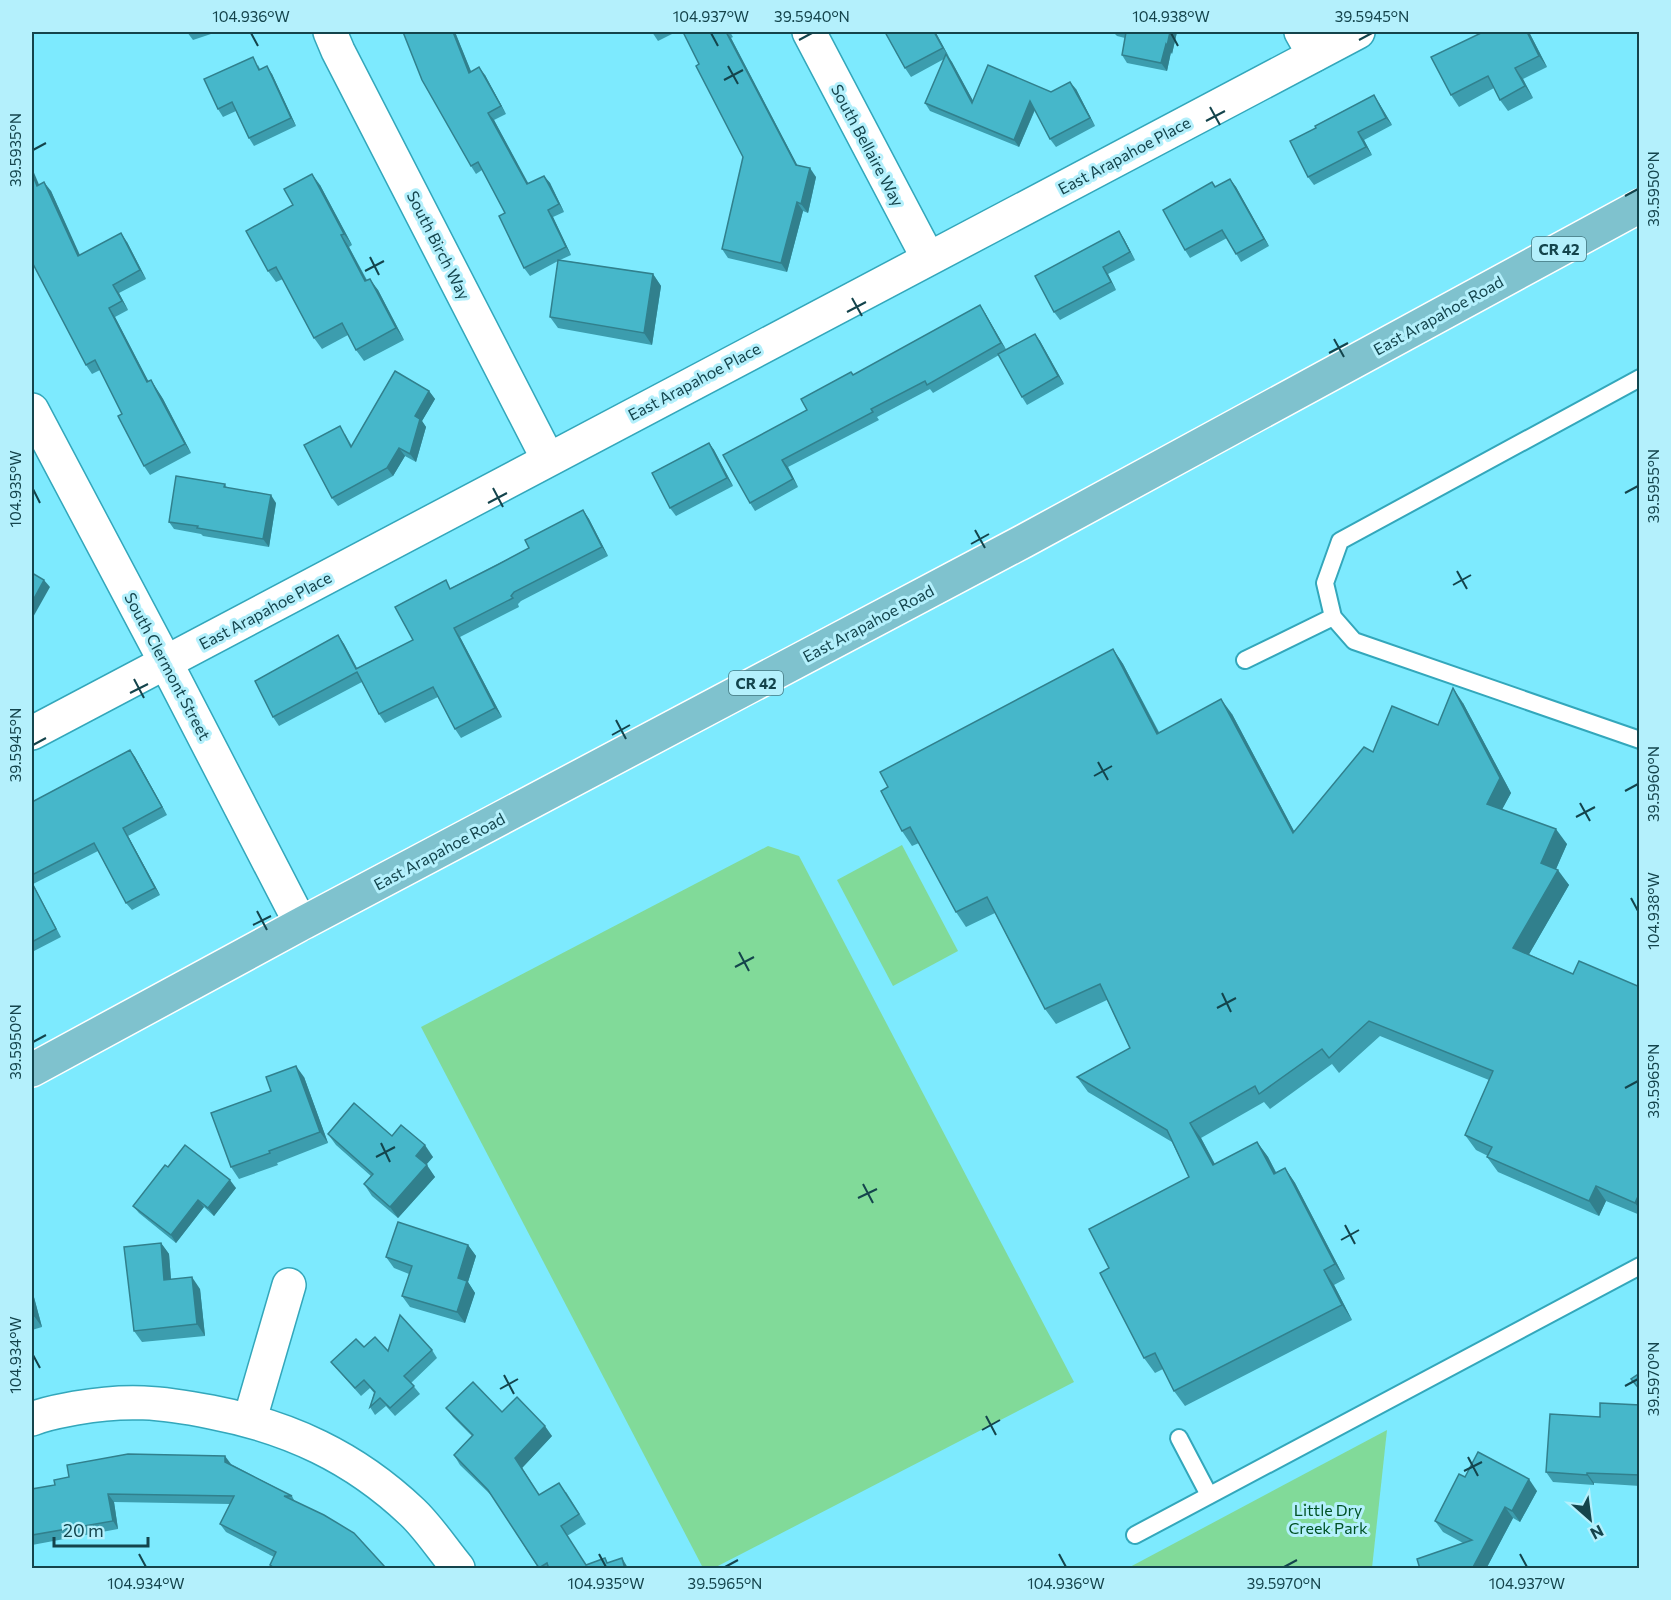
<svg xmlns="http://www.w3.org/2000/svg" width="1671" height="1600" font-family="Commissioner,sans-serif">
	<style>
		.green { fill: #81da99 }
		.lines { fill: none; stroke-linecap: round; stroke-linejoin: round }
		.service-casing { stroke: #33a7bb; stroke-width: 20 }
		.minor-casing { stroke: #33a7bb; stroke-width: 36 }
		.primary-casing { stroke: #fff; stroke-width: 36 }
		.service { stroke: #fff; stroke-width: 16 }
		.minor { stroke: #fff; stroke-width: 33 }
		.primary { stroke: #7fc2ce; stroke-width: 33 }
		.wall { fill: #3c9dae }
		.shaded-wall { fill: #31808d }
		.building { fill: #46b7ca; stroke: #31808d; stroke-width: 1.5 }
		.ticks { fill: none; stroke: #14444c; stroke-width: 2 }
		.labels { text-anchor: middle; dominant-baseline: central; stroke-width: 6; stroke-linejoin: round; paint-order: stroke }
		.shield { fill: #b4f0fc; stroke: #447881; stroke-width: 1.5 }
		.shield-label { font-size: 15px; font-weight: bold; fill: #14444c }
		.street-label { font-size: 16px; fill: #14444c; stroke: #b4f0fc }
		.park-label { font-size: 16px; fill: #005124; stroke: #b4f0fc }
		.neatline { fill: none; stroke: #14444c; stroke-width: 2 }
		.ticks-label { font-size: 15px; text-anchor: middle; fill: #14444c }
	</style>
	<rect width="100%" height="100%" fill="#7deafe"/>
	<!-- green -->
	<g class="green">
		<path d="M 902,845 L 958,951 L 893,986 L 837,880 Z"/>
		<path d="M 768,846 L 799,856 L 1074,1382 L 714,1568 L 703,1568 L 421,1027 Z"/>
		<path d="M 1387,1430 L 1372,1568 L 1128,1568 Z"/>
	</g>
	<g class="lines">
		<!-- service casing -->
		<g class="service-casing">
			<g id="service">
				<path d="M 1640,378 L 1340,541 L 1325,583 L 1333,617 L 1354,641 L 1640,740"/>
				<path d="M 1245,660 L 1333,617"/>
				<path d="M 1179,1438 L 1209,1495"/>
				<path d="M 1135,1535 L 1640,1266"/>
			</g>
		</g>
		<!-- minor casing -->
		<g class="minor-casing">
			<g id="minor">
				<path d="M 330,32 L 338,51 L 548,459"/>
				<path d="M 809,32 L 928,258"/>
				<path d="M 1301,32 L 1314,55"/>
				<path d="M 32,410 L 166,663 L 301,924"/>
				<path d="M 32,733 L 1358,32"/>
				<path d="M 32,1419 C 46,1413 60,1411 76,1408 C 127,1399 160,1402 211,1412 C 289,1427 354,1457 412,1512 C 429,1528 443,1550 458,1568"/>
				<path d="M 250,1419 L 289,1285"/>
			</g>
		</g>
		<!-- primary casing -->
		<g class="primary-casing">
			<path id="primary" d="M 32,1070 L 301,924 L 1024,541 L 1640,206"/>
		</g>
		<!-- service -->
		<use href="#service" class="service"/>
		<!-- minor -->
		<use href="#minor" class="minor"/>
		<!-- primary -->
		<use href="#primary" class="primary"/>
	</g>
	<!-- wall -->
	<g class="wall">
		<path d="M 187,32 L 217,32 L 193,40 Z"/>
		<path d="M 403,32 L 455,32 L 471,72 L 485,75 L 506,114 L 494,120 L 528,184 L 544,176 L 550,183 L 564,212 L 553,217 L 571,255 L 560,260 L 653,274 L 661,286 L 652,345 L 558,328 L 550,317 L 558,261 L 530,276 L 524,268 L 505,213 L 482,170 L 476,174 L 471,166 Z"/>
		<path d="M 652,32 L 676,32 L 658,41 Z"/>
		<path d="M 683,32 L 730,32 L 733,37 L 731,38 L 797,165 L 816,177 L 808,213 L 803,211 L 787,272 L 728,258 L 722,249 L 743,157 L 699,64 Z"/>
		<path d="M 885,32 L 939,32 L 936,33 L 973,101 L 1076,89 L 1095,126 L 1056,147 L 1050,139 L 1035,110 L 1019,147 L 930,111 L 925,103 L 944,59 L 911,77 L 905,68 Z"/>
		<path d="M 1113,32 L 1177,32 L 1172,54 L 1171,52 L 1167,71 L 1127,63 L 1122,55 L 1125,38 L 1117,36 Z"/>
		<path d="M 1483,32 L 1529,32 L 1547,67 L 1523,79 L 1533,98 L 1508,111 L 1500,100 L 1494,88 L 1459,107 L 1451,95 Z"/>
		<path d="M 258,65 L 260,69 L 272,74 L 296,126 L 254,146 L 249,138 L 236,111 L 223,117 L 218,109 Z"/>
		<path d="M 1379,103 L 1392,125 L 1364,140 L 1372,155 L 1314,185 L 1308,177 Z"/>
		<path d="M 1230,179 L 1236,187 L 1269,246 L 1241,262 L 1227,238 L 1190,258 L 1185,250 L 1212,182 L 1216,187 Z"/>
		<path d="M 39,185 L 51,191 L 79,255 L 127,242 L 146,279 L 119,293 L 128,310 L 115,317 L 148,381 L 151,380 L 163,399 L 191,453 L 150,475 L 144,466 L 122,414 L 100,370 L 92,374 L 86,365 Z"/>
		<path d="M 320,185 L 352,245 L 349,247 L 367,280 L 378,290 L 404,340 L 364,361 L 356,350 L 348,335 L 322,349 L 314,338 L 283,279 L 276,282 L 268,271 L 293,205 Z"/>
		<path d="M 1119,231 L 1124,239 L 1135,260 L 1108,274 L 1116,290 L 1060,320 L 1054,312 Z"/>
		<path d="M 985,313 L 1006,350 L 1035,334 L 1040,341 L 1064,384 L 1027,405 L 1022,397 L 999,355 L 933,393 L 930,389 L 877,417 L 879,420 L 788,467 L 798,487 L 755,511 L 750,503 L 807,410 L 851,372 L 854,375 Z"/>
		<path d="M 429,391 L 435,399 L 422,421 L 426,427 L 416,462 L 405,456 L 393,476 L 338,506 L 332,498 L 345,434 L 352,446 Z"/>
		<path d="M 709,443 L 714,450 L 733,486 L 676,516 L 670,508 Z"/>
		<path d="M 225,484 L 227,488 L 276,503 L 269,547 L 203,536 L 201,534 L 174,529 L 169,522 Z"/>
		<path d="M 583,510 L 589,519 L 608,556 L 521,601 L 518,604 L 519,607 L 460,637 L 502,717 L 461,738 L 455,729 L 438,697 L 385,723 L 379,714 L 362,682 L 279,726 L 273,717 L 338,635 L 344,644 L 357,668 L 413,640 L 451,588 L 529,548 Z"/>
		<path d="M 1113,649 L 1123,664 L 1159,732 L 1232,714 L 1294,831 L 1373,752 L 1438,725 L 1463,703 L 1511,793 L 1502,809 L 1567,844 L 1556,869 L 1569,885 L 1529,954 L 1573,974 L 1640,987 L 1640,1215 L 1606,1201 L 1599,1216 L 1498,1172 L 1487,1157 L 1488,1156 L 1476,1150 L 1465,1135 L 1489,1080 L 1380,1036 L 1339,1073 L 1332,1064 L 1270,1109 L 1264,1102 L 1201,1138 L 1215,1164 L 1257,1142 L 1268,1157 L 1276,1172 L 1285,1168 L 1295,1183 L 1345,1279 L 1334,1285 L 1352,1320 L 1185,1406 L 1174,1391 L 1163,1369 L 1155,1373 L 1144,1358 L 1109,1268 L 1189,1177 L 1172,1142 L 1088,1092 L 1077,1077 L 1130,1048 L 1107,1000 L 1056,1024 L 1045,1009 L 995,913 L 966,927 L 956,912 L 919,843 L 912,846 L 902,831 L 888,787 Z"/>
		<path d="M 130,750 L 135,757 L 167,815 L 128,836 L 160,895 L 132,910 L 126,903 L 98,851 L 33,884 L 61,937 L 34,951 L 32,948 L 32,802 Z"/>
		<path d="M 304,1077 L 328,1143 L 277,1163 L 278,1165 L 239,1179 L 231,1167 L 271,1091 Z"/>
		<path d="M 328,1134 L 392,1136 L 433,1157 L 426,1165 L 435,1177 L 398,1218 L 372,1196 L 364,1184 L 371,1176 L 336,1145 Z"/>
		<path d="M 168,1167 L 236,1188 L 214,1216 L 204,1207 L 176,1243 L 139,1213 L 133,1206 Z"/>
		<path d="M 161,1243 L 169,1254 L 171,1280 L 200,1289 L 205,1336 L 142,1342 L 134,1331 Z"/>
		<path d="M 468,1245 L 476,1256 L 468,1282 L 475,1293 L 465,1323 L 410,1307 L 402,1296 L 409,1274 L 394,1268 L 386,1257 Z"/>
		<path d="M 32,1290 L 42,1327 L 32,1330 Z"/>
		<path d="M 432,1350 L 437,1358 L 411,1383 L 420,1394 L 395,1416 L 386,1406 L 375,1415 L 370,1407 L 374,1393 L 370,1388 L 361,1396 L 337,1369 L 331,1362 L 388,1351 Z"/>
		<path d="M 1640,1405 L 1640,1486 L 1594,1483 L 1594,1485 L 1553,1482 L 1546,1472 L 1600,1417 Z"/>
		<path d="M 446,1408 L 502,1412 L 552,1436 L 522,1468 L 539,1495 L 566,1492 L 586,1524 L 567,1536 L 586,1565 L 605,1558 L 608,1563 L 629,1569 L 539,1569 L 494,1498 L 460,1465 L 454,1455 L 472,1436 L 453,1417 Z"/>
		<path d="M 231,1464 L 292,1496 L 295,1502 L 386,1569 L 272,1569 L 270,1565 L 274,1557 L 226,1532 L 220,1524 L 230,1504 L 114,1502 L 118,1529 L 32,1545 L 32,1489 Z"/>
		<path d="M 1465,1477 L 1537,1491 L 1520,1522 L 1513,1518 L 1486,1569 L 1420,1569 L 1463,1543 L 1443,1532 L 1435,1521 Z"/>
	</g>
	<!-- shaded-wall -->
	<g class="shaded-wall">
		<path d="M 453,32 L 455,32 L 475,81 L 469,73 Z"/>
		<path d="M 726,32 L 731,38 L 802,174 L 796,165 Z"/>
		<path d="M 934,32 L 936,33 L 949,57 L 943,48 Z"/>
		<path d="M 1170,32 L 1177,32 L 1172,54 L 1171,52 L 1167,71 L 1161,63 L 1166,44 Z"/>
		<path d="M 1527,32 L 1529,32 L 1547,67 L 1539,56 Z"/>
		<path d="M 946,54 L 952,62 L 978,110 L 972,103 Z"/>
		<path d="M 267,66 L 272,74 L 296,126 L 291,118 Z"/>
		<path d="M 479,67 L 485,75 L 506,114 L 501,106 Z"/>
		<path d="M 1515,68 L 1523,79 L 1533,98 L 1525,86 Z"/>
		<path d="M 1070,82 L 1076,89 L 1095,126 L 1090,118 Z"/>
		<path d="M 1374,95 L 1379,103 L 1392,125 L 1386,118 Z"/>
		<path d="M 1030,101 L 1035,109 L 1019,147 L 1014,140 Z"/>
		<path d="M 488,113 L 494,120 L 533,192 L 527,184 Z"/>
		<path d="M 1358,132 L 1364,140 L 1372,155 L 1366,147 Z"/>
		<path d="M 32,168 L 43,194 L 37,186 L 32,173 Z"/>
		<path d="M 810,168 L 816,177 L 808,213 L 801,204 Z"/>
		<path d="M 312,174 L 320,185 L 352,245 L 344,234 Z"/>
		<path d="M 544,176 L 550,183 L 564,212 L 559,204 Z"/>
		<path d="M 1230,179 L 1236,187 L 1269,246 L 1264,239 Z"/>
		<path d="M 44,182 L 51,191 L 84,264 L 78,256 Z"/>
		<path d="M 797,202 L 803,211 L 787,272 L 781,263 Z"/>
		<path d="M 548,210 L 553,217 L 571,255 L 566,247 Z"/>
		<path d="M 1119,231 L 1124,239 L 1135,260 L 1130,252 Z"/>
		<path d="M 121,233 L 127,242 L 146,279 L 140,270 Z"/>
		<path d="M 341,235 L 349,247 L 373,293 L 365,281 Z"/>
		<path d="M 1103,267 L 1108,274 L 1116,290 L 1111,282 Z"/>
		<path d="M 653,274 L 661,286 L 652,345 L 644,333 Z"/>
		<path d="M 370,279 L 378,290 L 404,340 L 396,328 Z"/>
		<path d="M 113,285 L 119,293 L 128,310 L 122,301 Z"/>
		<path d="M 980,305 L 985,313 L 1007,351 L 1001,343 Z"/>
		<path d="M 109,308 L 115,317 L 153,390 L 147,382 Z"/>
		<path d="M 1035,334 L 1040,341 L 1064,384 L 1058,376 Z"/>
		<path d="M 151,380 L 163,399 L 191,453 L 185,444 Z"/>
		<path d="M 429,391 L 435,399 L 422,421 L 426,427 L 416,462 L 410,454 L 415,416 Z"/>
		<path d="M 709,443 L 714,450 L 733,486 L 727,478 Z"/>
		<path d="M 399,448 L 405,456 L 393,476 L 387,468 Z"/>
		<path d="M 782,460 L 788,467 L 798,487 L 793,479 Z"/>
		<path d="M 271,495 L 276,503 L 269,547 L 263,539 Z"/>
		<path d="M 583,510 L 589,519 L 608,556 L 602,547 Z"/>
		<path d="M 44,580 L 50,587 L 32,619 L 32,602 Z"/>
		<path d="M 454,628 L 460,637 L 502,717 L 495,708 Z"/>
		<path d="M 338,635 L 344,644 L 362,678 L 356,669 Z"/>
		<path d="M 1113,649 L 1123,664 L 1167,749 L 1157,734 Z"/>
		<path d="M 1453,688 L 1463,703 L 1511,793 L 1497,819 L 1487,804 Z"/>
		<path d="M 1221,699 L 1232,714 L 1303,848 L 1293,833 Z"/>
		<path d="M 130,750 L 135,757 L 167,815 L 162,807 Z"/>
		<path d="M 123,828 L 128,836 L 160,895 L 155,888 Z"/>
		<path d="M 1556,829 L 1567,844 L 1552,878 L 1541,863 Z"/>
		<path d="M 1558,870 L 1569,885 L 1524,963 L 1513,948 Z"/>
		<path d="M 296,1066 L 304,1077 L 328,1143 L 320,1132 Z"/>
		<path d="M 1190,1123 L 1201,1138 L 1223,1180 L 1213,1165 Z"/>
		<path d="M 1257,1142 L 1268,1157 L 1284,1189 L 1274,1174 Z"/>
		<path d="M 425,1145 L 433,1157 L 424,1167 L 416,1156 Z"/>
		<path d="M 427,1165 L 435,1177 L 398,1218 L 390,1207 Z"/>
		<path d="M 1285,1168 L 1295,1183 L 1345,1279 L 1335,1264 Z"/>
		<path d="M 230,1180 L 236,1188 L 214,1216 L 208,1208 Z"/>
		<path d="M 1596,1186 L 1606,1201 L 1599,1216 L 1589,1201 Z"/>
		<path d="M 1640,1192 L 1640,1210 L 1635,1203 Z"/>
		<path d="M 198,1200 L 204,1207 L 176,1243 L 171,1235 Z"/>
		<path d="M 161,1243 L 169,1254 L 172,1292 L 164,1280 Z"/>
		<path d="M 468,1245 L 476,1256 L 468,1282 L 475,1293 L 465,1323 L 457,1312 L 458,1278 Z"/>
		<path d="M 1324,1270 L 1334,1285 L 1352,1320 L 1342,1305 Z"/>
		<path d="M 192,1277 L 200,1289 L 205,1336 L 197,1324 Z"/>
		<path d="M 32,1290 L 42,1327 L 34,1316 L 32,1306 Z"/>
		<path d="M 545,1426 L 552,1436 L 522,1468 L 546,1505 L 515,1458 Z"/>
		<path d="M 225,1456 L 231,1464 L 231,1470 L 225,1462 Z"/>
		<path d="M 1587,1473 L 1594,1483 L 1594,1485 L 1587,1475 Z"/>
		<path d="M 1529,1479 L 1537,1491 L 1520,1522 L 1512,1511 Z"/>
		<path d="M 108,1494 L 114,1502 L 118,1529 L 113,1521 Z"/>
		<path d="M 1505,1507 L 1513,1518 L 1486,1569 L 1472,1569 Z"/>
		<path d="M 622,1558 L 628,1568 L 629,1569 L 625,1569 Z"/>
	</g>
	<!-- building -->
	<g class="building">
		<path d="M 403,32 L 453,32 L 469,73 L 479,67 L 501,106 L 488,113 L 527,184 L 544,176 L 559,204 L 548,210 L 566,247 L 524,268 L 499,216 L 505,213 L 478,162 L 471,166 L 422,80 Z"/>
		<path d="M 683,32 L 726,32 L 796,165 L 810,168 L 801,204 L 797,202 L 781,263 L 722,249 L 743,157 L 696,66 L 699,64 Z"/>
		<path d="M 885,32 L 934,32 L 943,48 L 905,68 Z"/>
		<path d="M 1126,32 L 1170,32 L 1167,46 L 1166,44 L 1161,63 L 1122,55 Z"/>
		<path d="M 1483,32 L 1527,32 L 1539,56 L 1515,68 L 1525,86 L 1500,100 L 1488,76 L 1451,95 L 1431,57 Z"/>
		<path d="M 946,54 L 972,103 L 988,65 L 1051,92 L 1070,82 L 1090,118 L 1050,139 L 1030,101 L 1014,140 L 925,103 Z"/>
		<path d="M 253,57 L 259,70 L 267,66 L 291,118 L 249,138 L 232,102 L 218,109 L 204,79 Z"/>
		<path d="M 1374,95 L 1386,118 L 1358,132 L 1366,147 L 1308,177 L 1290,141 L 1316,128 L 1315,126 Z"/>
		<path d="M 32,173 L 37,186 L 44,182 L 78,256 L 121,233 L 140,270 L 113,285 L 122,301 L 109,308 L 147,382 L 151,380 L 156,390 L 185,444 L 144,466 L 118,416 L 122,414 L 95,360 L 86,365 L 32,262 Z"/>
		<path d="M 312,174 L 344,234 L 341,235 L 365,281 L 370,279 L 396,328 L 356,350 L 342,323 L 314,338 L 276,267 L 268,271 L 246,231 L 293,205 L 284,189 Z"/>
		<path d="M 1230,179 L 1264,239 L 1236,254 L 1222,230 L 1185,250 L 1163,210 L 1212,182 L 1215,187 Z"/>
		<path d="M 1119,231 L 1130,252 L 1103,267 L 1111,282 L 1054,312 L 1035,276 Z"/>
		<path d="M 558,260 L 653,274 L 644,333 L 550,317 Z"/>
		<path d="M 980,305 L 1001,343 L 927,385 L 925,381 L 871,409 L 873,412 L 782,460 L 793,479 L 750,503 L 723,455 L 807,410 L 801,399 L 851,372 L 853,375 Z"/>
		<path d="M 1035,334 L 1058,376 L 1022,397 L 998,354 Z"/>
		<path d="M 395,371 L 429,391 L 415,416 L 420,419 L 410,454 L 399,448 L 387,468 L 332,498 L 304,445 L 340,426 L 351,447 Z"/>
		<path d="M 709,443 L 727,478 L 670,508 L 652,473 Z"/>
		<path d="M 176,476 L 225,484 L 224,487 L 271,495 L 263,539 L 197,528 L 198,526 L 169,522 Z"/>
		<path d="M 583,510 L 602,547 L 514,592 L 511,596 L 513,598 L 454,628 L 495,708 L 455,729 L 433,687 L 379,714 L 357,672 L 273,717 L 255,681 L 338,635 L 356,669 L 413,640 L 395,607 L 446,580 L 450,589 L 497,565 L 529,548 L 525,540 Z"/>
		<path d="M 32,573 L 44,580 L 32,602 Z"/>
		<path d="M 1113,649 L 1157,734 L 1221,699 L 1293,833 L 1364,747 L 1373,752 L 1392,706 L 1438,725 L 1453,688 L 1500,778 L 1487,804 L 1556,829 L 1541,863 L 1558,870 L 1513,948 L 1573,974 L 1579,961 L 1640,987 L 1640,1192 L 1635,1203 L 1596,1186 L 1589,1201 L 1487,1157 L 1492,1147 L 1465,1135 L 1493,1071 L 1369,1021 L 1329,1058 L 1322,1049 L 1259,1094 L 1255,1086 L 1190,1123 L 1213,1165 L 1257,1142 L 1274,1174 L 1285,1168 L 1335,1264 L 1324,1270 L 1342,1305 L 1174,1391 L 1155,1353 L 1144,1358 L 1100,1273 L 1109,1268 L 1089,1229 L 1189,1177 L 1167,1130 L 1077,1077 L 1130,1048 L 1100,984 L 1045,1009 L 987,897 L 956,912 L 910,827 L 902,831 L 881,791 L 888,787 L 880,772 Z"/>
		<path d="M 130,750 L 162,807 L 123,828 L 155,888 L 126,903 L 94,843 L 32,875 L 32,802 Z"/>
		<path d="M 32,883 L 56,929 L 32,942 Z"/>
		<path d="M 296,1066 L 320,1132 L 269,1151 L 270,1153 L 231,1167 L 211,1113 L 271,1091 L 266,1077 Z"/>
		<path d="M 354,1103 L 392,1136 L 401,1125 L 425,1145 L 416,1156 L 427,1165 L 390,1207 L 364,1184 L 373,1174 L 328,1134 Z"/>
		<path d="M 185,1145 L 230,1180 L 208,1208 L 198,1200 L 171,1235 L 133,1206 L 165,1165 L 168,1167 Z"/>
		<path d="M 398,1222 L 468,1245 L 458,1278 L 467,1281 L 457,1312 L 402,1296 L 412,1266 L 386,1257 Z"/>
		<path d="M 161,1243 L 164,1280 L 192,1277 L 197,1324 L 134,1331 L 124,1247 Z"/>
		<path d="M 32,1306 L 34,1316 L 32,1317 Z"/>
		<path d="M 400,1315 L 432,1350 L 404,1376 L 414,1386 L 390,1408 L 380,1398 L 370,1407 L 375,1392 L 364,1380 L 355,1388 L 331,1362 L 356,1339 L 364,1347 L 375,1337 L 388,1351 Z"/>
		<path d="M 1640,1373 L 1640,1390 L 1631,1379 Z"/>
		<path d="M 473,1382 L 502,1412 L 517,1397 L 545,1426 L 515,1458 L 539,1495 L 559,1483 L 579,1514 L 561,1526 L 586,1565 L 605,1558 L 607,1563 L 622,1558 L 625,1569 L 549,1569 L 547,1563 L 539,1568 L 488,1490 L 454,1455 L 473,1435 L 446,1408 Z"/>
		<path d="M 1600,1403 L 1640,1405 L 1640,1475 L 1587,1473 L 1587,1475 L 1546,1472 L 1550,1414 L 1600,1417 Z"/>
		<path d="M 1478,1452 L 1529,1479 L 1512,1511 L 1505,1507 L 1472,1569 L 1420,1569 L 1417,1559 L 1472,1540 L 1435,1521 L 1459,1474 L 1465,1477 Z"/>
		<path d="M 128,1454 L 225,1456 L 225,1462 L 292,1496 L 284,1496 L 324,1515 L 354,1533 L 385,1567 L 383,1569 L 276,1569 L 270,1565 L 276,1552 L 220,1524 L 234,1496 L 108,1494 L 113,1521 L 32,1535 L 32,1489 L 55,1485 L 54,1480 L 69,1477 L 67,1465 Z"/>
	</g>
	<!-- ticks -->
	<path class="ticks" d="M 251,33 L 258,46M 711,33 L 718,46M 1171,33 L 1178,46M 799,40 L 812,33M 1359,40 L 1372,33M 728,66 L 738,84M 724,80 L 743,70M 1210,107 L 1220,125M 1206,121 L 1225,111M 33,150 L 46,143M 1625,196 L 1638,189M 370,257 L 379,275M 365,271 L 384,261M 852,298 L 862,316M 847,312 L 866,302M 1334,339 L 1344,357M 1329,353 L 1348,343M 493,488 L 503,507M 33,489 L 40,503M 1625,493 L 1638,486M 488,503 L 507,493M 975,530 L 985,548M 971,544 L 989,534M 1457,571 L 1467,589M 1453,585 L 1471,575M 134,679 L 144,698M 130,693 L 148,684M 616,720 L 626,739M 612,735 L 630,725M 33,745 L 46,738M 1098,762 L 1108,780M 1094,776 L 1112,766M 1625,791 L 1638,784M 1580,803 L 1590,821M 1576,817 L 1595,807M 1631,898 L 1638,911M 257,911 L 267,930M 253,925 L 271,916M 739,952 L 749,971M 735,967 L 754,957M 1222,993 L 1231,1012M 1217,1008 L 1236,998M 33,1042 L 46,1035M 1625,1088 L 1638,1081M 381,1143 L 390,1162M 376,1157 L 395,1147M 863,1184 L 873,1203M 858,1198 L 877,1189M 1345,1225 L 1355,1244M 1341,1240 L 1359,1230M 33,1355 L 40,1368M 504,1375 L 514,1394M 1625,1386 L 1638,1379M 500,1389 L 518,1379M 986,1416 L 996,1435M 982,1430 L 1000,1420M 1468,1457 L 1478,1476M 1464,1471 L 1482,1462M 139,1554 L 146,1567M 599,1554 L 606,1567M 1059,1554 L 1066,1567M 1520,1554 L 1527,1567M 725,1567 L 738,1560M 1284,1567 L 1297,1560"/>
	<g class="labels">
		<!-- shield labels -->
		<g class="shield">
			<rect x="1532" y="237" width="54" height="24" rx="4.5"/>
			<rect x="729" y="671" width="54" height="24" rx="4.5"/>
		</g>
		<g class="shield-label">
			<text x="1559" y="249">CR 42</text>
			<text x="756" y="683">CR 42</text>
		</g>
		<!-- street labels -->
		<g class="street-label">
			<text transform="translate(868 145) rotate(62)">South Bellaire Way</text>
			<text transform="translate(1124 155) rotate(-28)">East Arapahoe Place</text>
			<text transform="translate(439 245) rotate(63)">South Birch Way</text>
			<text transform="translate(1438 315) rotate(-29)">East Arapahoe Road</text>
			<text transform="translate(694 381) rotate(-28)">East Arapahoe Place</text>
			<text transform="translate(265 610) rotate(-28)">East Arapahoe Place</text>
			<text transform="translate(868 623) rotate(-28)">East Arapahoe Road</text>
			<text transform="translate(168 666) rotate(62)">South Clermont Street</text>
			<text transform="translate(439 851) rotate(-28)">East Arapahoe Road</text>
		</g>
		<!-- park labels -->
		<g class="park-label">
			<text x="1328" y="1509">Little Dry<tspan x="1328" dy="18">Creek Park</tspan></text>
		</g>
	</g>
	<!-- border -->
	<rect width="1671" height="1600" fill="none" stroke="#b4f0fc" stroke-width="66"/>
	<!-- north arrow -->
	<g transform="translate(1590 1519) rotate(152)" stroke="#b4f0fc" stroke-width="4.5" paint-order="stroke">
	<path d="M0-4.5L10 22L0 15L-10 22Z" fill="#14444c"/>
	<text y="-9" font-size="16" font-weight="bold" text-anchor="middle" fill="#14444c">N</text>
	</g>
	<!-- scale -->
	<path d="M54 1537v9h94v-9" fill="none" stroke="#14444c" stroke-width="3"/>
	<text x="63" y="1537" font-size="18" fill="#14444c" stroke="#b4f0fc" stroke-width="4.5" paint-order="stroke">20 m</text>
	<rect x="33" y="33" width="1605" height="1534" class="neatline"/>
	<g class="ticks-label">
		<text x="251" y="22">104.936°W</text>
		<text x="711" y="22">104.937°W</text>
		<text x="812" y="22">39.5940°N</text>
		<text x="1171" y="22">104.938°W</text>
		<text x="1372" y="22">39.5945°N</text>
		<text transform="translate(16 150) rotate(-90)" y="5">39.5935°N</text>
		<text transform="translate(1654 189) rotate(-90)" y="5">39.5950°N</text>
		<text transform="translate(1654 486) rotate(-90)" y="5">39.5955°N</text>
		<text transform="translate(16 489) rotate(-90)" y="5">104.935°W</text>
		<text transform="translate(16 745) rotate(-90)" y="5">39.5945°N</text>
		<text transform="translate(1654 784) rotate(-90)" y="5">39.5960°N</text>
		<text transform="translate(1654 911) rotate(-90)" y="5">104.938°W</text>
		<text transform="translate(16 1042) rotate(-90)" y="5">39.5950°N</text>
		<text transform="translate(1654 1081) rotate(-90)" y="5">39.5965°N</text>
		<text transform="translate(16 1355) rotate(-90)" y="5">104.934°W</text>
		<text transform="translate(1654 1379) rotate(-90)" y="5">39.5970°N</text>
		<text x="146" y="1589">104.934°W</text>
		<text x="606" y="1589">104.935°W</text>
		<text x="725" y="1589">39.5965°N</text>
		<text x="1066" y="1589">104.936°W</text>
		<text x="1284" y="1589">39.5970°N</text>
		<text x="1527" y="1589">104.937°W</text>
	</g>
</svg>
